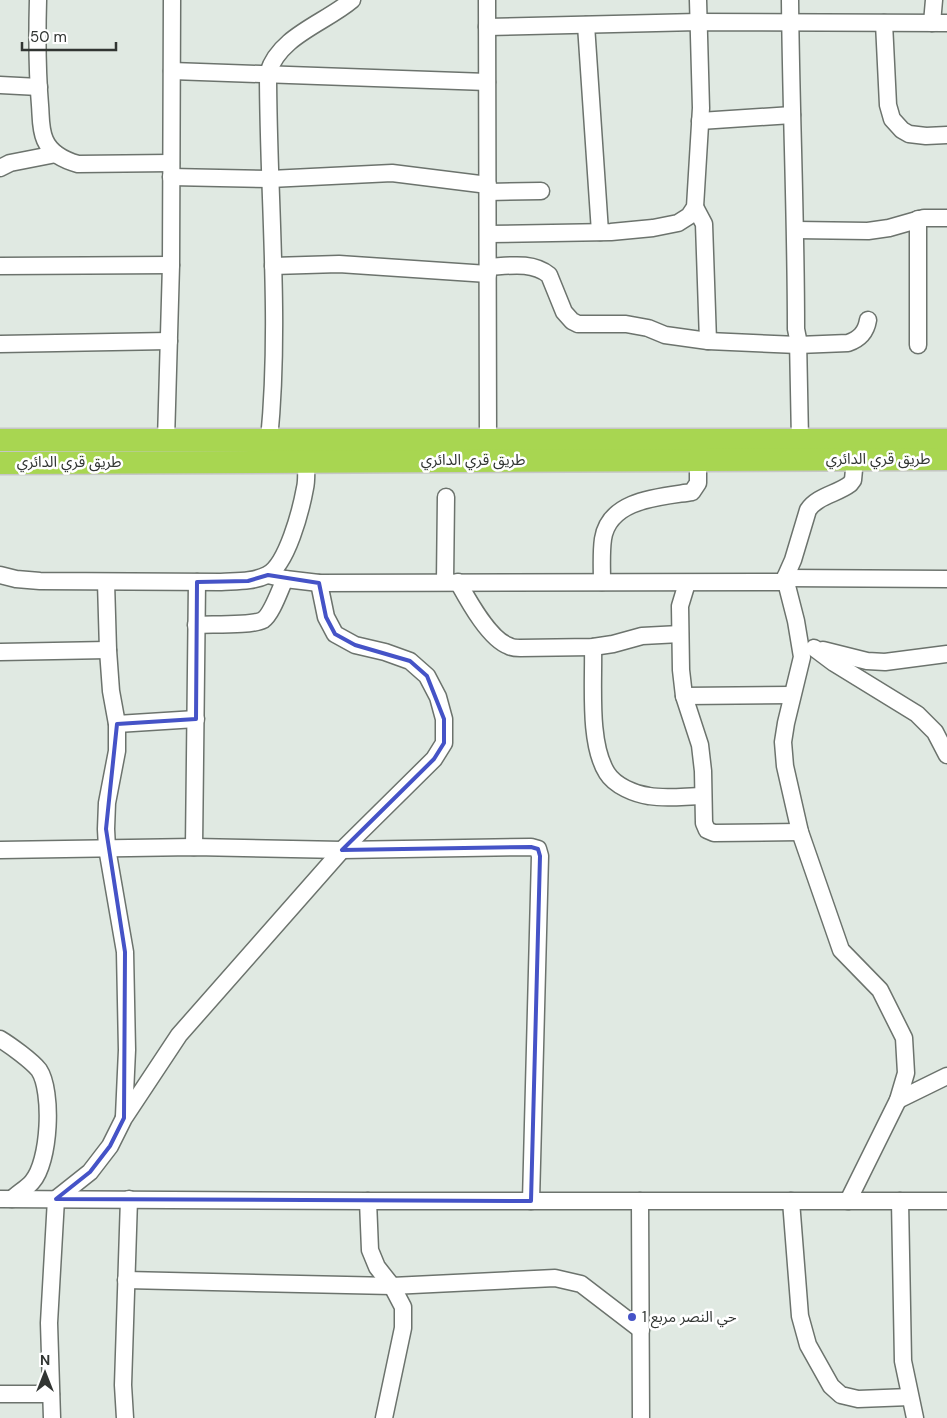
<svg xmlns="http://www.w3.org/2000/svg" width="947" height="1418" font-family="'DM Sans','Noto Sans Arabic',sans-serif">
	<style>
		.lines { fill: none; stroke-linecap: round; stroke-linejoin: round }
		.minor-casing { stroke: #6c736d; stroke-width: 19 }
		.highway-casing { stroke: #c5c6c6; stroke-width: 25 }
		.minor { stroke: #fff; stroke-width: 16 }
		.highway { stroke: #a8d651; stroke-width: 22 }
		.marked { fill: none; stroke: #4553c7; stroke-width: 4; stroke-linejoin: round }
		.poi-dot { fill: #4553c7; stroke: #fff; stroke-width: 2 }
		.labels { text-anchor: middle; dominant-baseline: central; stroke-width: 5; stroke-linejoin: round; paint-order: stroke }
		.street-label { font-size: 15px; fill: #313532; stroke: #fff }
		.poi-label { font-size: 15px; fill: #313532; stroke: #fff; text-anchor: start }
	</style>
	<rect width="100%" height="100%" fill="#e0e9e2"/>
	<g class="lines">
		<!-- minor casing -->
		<g class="minor-casing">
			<g id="minor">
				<path d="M 38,0 C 37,35 37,70 40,105 C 41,116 40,129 45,140 C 51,154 64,160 78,164 L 171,163"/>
				<path d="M 487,0 L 488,441"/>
				<path d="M 790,0 C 791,110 796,219 796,329 L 798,339 L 800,440"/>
				<path d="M 884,23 L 888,105 L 892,119 L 902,130 L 909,134 L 926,136 L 947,135"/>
				<path d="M 932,23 L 934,0"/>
				<path d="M 586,25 L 600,232"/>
				<path d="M 487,27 L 698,22 L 947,23"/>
				<path d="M 172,71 L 487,82"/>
				<path d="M 0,85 L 39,87"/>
				<path d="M 700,121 L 792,115"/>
				<path d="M 0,168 L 10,163 L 56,154"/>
				<path d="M 171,177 L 270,179 L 392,173 L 488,185"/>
				<path d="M 488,192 L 541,191"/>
				<path d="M 695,207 L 704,224 L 708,341"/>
				<path d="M 918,219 L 918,345"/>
				<path d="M 796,230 L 868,231 L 889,228 L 924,218 L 947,218"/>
				<path d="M 488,234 L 611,232 L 653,228 L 678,223 L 689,216 L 695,207 L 701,108 L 698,0"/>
				<path d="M 0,266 L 171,265"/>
				<path d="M 273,266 L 339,264 L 488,274"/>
				<path d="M 488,267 C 508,266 532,261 549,275 L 564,312 L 572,321 L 578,324 L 626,324 L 648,328 L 665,335 L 708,341 L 798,345 L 848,343 C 860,339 866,332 868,320"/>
				<path d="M 0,344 L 169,341"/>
				<path d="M 166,440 L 171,265 L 172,0"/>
				<path d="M 269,440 C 281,319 268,195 268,73 C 279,36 325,23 352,0"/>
				<path d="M 0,575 L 16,579 L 40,581 L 221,582 C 236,581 253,582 267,575 C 287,565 301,510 305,488 C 307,480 306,470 306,461"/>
				<path d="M 268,575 L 285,579 L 319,583 L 785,582"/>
				<path d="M 785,578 L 947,579"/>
				<path d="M 106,582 L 108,650 L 111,691 L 117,724 L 117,751 L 107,803 L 106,829 L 107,848 L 125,952 L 127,1050 L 124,1116"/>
				<path d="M 445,582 L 446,497"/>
				<path d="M 458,582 C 468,600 489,639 509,646 C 512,648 517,648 520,648 L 593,647 L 613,644 L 642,636 L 680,634"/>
				<path d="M 602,582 C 602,568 601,553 603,539 C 609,499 660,497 692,492 L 698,483 L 698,460"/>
				<path d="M 687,583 L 680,606 L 681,670 L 684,696 L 700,745 L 703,771 L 704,823 L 707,830 L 714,833 L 800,832"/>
				<path d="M 196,625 C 210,624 252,626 263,620 C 272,614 280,589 285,579"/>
				<path d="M 593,647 C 594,683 588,743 607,773 C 615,786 635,794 649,796 C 667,799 686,796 703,796"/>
				<path d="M 814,648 L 834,663 L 917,714 L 935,732 L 947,755"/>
				<path d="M 823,650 L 867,661 L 885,662 L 947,654"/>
				<path d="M 0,652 L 108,650"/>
				<path d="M 684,696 L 792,695"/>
				<path d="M 117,724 L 196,719"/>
				<path d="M 194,847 L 197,582"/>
				<path d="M 0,850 L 194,847 L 342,850 L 531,847 L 538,849 L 540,856 L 531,1201"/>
				<path d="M 0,1039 C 10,1045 32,1061 39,1070 C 53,1091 50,1162 32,1182 C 27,1188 18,1193 12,1199"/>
				<path d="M 898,1100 L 947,1076"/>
				<path d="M 0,1199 L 368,1201 L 947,1201"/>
				<path d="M 368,1201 L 370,1250 L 377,1267 L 392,1286 L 403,1307 L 403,1328 L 384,1418"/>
				<path d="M 640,1201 L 641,1418"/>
				<path d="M 791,1201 L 800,1316 L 808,1345 L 831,1386 L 841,1395 L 858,1399 L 910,1397"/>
				<path d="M 848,1201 L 898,1100 L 906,1073 L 904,1038 L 880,990 L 841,950 L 800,832 L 785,766 L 783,742 L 786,723 L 802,657 L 796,621 L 785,578 L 793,560 L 808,510 C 817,496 837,494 850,484 L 853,480 L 855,459"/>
				<path d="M 900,1201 L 903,1361 L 915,1418"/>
				<path d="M 126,1280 L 392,1286 L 555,1278 L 581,1284 L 641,1330"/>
				<path d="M 0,1394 L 51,1394"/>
				<path d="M 52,1418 L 49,1323 L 56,1199 L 90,1172 L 110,1146 L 124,1118 L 179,1035 L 342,850 L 434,759 L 444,743 L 444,719 L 438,697 L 427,676 L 410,661 L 385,652 L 355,645 L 335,634 L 326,617 L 319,583"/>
				<path d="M 125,1418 L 123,1385 L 129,1199"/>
			</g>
		</g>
		<!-- highway casing -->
		<g class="highway-casing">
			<g id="highway">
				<path d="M 0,440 L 947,440"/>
				<path d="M 0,463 L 947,459"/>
			</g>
		</g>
		<!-- minor -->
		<use href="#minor" class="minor"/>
		<!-- highway -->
		<use href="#highway" class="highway"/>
	</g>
	<!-- marked area -->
	<path class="marked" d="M 268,575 L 319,583 L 326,617 L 335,634 L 355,645 L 410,661 L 427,676 L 444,719 L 444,743 L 434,759 L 342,850 L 531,847 L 538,849 L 540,856 L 531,1201 L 56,1199 L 90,1172 L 110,1146 L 124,1118 L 125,952 L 106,829 L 117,724 L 196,719 L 197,582 L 248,581 Z"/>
	<!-- markers -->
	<circle class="poi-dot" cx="632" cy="1317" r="5"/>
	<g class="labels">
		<!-- street labels -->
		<g class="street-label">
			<text x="878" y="459">طريق قري الدائري</text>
			<text x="473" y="460">طريق قري الدائري</text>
			<text x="69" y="462">طريق قري الدائري</text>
		</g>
		<!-- poi labels -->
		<g class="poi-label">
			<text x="642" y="1317">حي النصر مربع 1</text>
		</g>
	</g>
	<!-- north arrow -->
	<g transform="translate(45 1373)" stroke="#ffffff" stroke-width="4" paint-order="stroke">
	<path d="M0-4L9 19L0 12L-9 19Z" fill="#313532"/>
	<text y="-8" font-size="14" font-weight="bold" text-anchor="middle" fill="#313532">N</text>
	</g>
	<!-- scale -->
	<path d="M22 42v8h94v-8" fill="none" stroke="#313532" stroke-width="2.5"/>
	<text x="30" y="42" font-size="15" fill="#313532" stroke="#ffffff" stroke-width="4" paint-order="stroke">50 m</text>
</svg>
